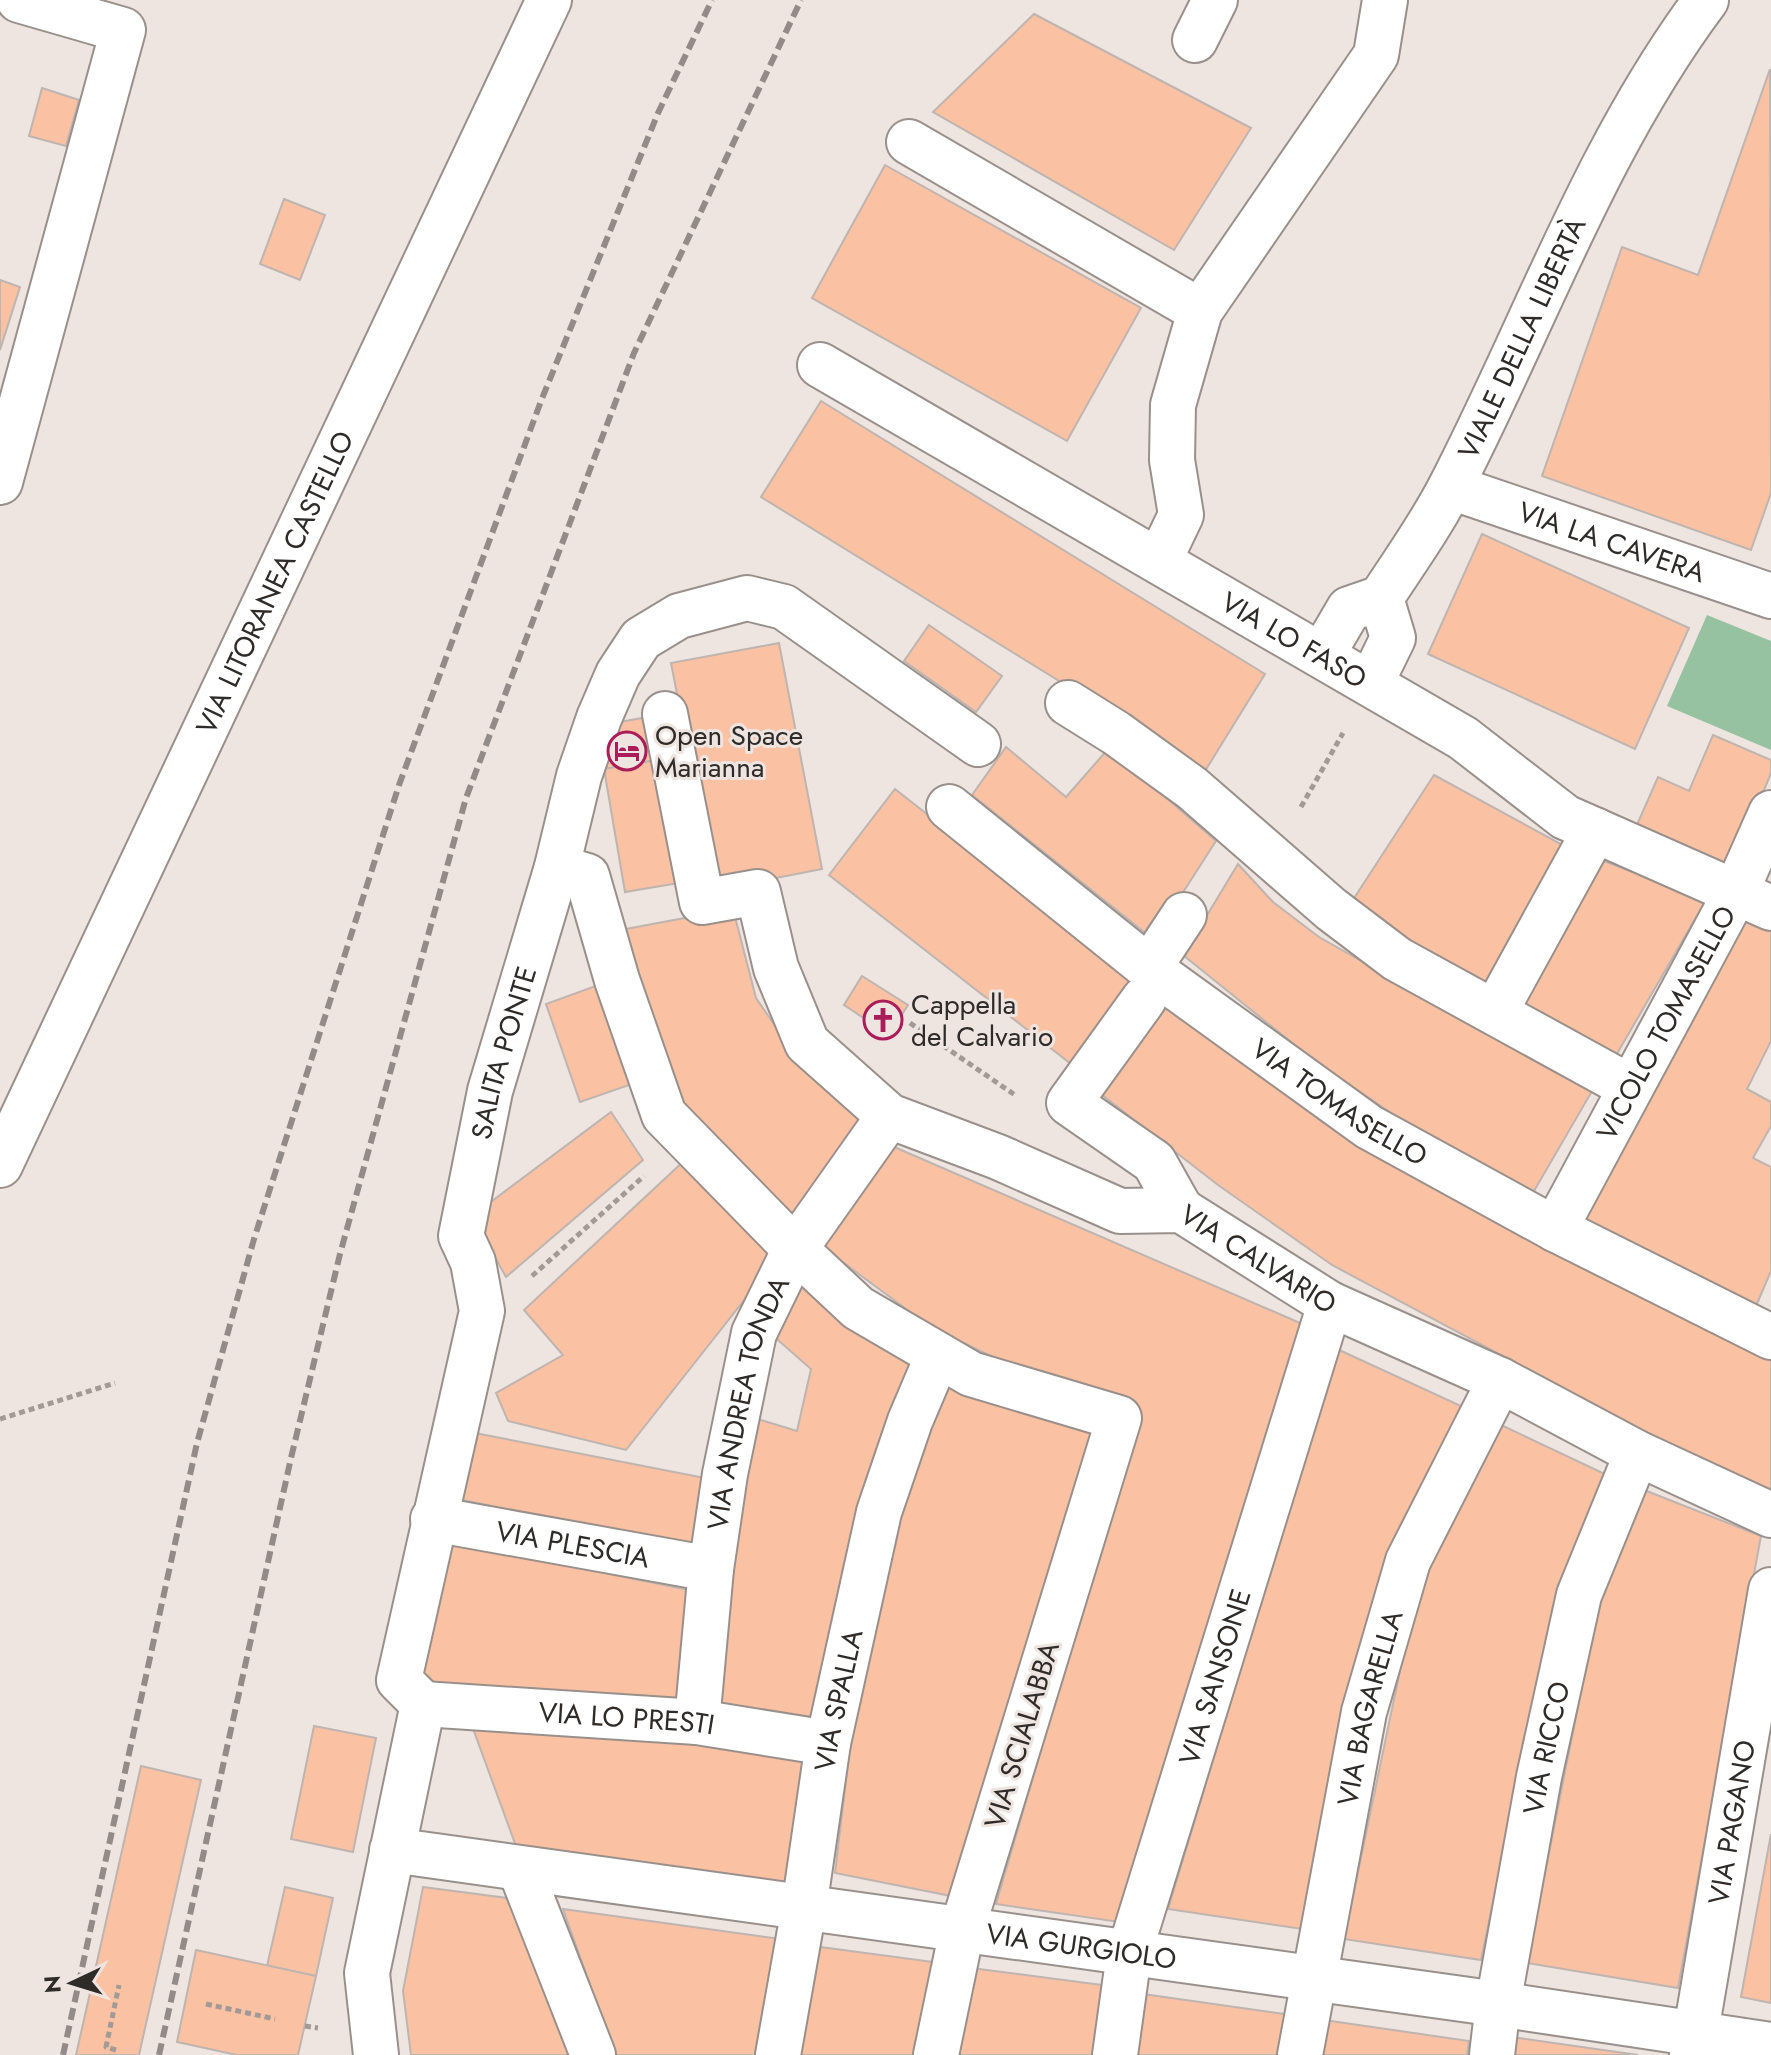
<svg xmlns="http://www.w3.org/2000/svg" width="1771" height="2055" font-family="Jost,sans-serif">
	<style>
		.green { fill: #97c2a1 }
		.building { fill: #fbc1a3; stroke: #beb4b0; stroke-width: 2 }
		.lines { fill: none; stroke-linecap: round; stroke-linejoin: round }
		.minor-casing { stroke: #99908c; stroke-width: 48 }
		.major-casing { stroke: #99908c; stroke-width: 48 }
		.path { stroke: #a19a96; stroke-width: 5; stroke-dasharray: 6 4; stroke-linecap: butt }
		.minor { stroke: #fff; stroke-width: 44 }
		.major { stroke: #fff; stroke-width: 44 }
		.rail { stroke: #928b88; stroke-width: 6; stroke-dasharray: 12 6; stroke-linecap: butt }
		.labels { text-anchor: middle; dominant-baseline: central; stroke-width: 6; stroke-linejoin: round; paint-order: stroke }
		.street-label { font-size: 28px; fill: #2e2b29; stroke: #eee4e0 }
		.poi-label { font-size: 28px; fill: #2e2b29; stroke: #eee4e0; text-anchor: start }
	</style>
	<rect width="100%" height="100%" fill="#eee4e0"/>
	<!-- green -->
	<path class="green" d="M 1707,615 L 1771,641 L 1771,750 L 1667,706 Z"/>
	<!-- building -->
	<g class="building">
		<path d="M 1034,14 L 1251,128 L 1174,250 L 933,112 Z"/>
		<path d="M 1770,69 L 1771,493 L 1751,550 L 1542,476 L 1622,247 L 1698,275 Z"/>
		<path d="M 42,88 L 79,100 L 66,146 L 29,136 Z"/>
		<path d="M 885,165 L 1141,308 L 1067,441 L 812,298 Z"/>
		<path d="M 284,199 L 325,215 L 300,280 L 260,264 Z"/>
		<path d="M 0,280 L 20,287 L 0,350 Z"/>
		<path d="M 821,401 L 1265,674 L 1205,771 L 761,497 Z"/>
		<path d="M 1482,534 L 1689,628 L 1635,749 L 1428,654 Z"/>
		<path d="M 929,625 L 1002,676 L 976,712 L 904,661 Z"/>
		<path d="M 779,643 L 822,869 L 715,890 L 671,663 Z"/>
		<path d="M 654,716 L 663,759 L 604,769 L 596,726 Z"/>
		<path d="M 1713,735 L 1771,760 L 1771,773 L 1732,868 L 1636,827 L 1658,777 L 1689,791 Z"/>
		<path d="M 1006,747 L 1066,797 L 1109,748 L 1216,841 L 1153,939 L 972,795 Z"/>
		<path d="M 663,759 L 685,882 L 625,892 L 604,769 Z"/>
		<path d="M 1434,775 L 1568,848 L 1489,987 L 1407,948 L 1349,906 Z"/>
		<path d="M 895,789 L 1137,979 L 1071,1064 L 829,875 Z"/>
		<path d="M 1596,858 L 1706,900 L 1614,1059 L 1520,1006 Z"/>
		<path d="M 1238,864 L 1273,902 L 1319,937 L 1432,1001 L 1595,1086 L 1534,1191 L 1440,1146 L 1317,1063 L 1183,955 Z"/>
		<path d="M 733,909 L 756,998 L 807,1072 L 866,1125 L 790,1222 L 690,1120 L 653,1046 L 615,931 Z"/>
		<path d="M 1743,917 L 1771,930 L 1771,1041 L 1747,1089 L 1771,1102 L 1771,1126 L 1753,1158 L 1771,1167 L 1771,1271 L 1756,1306 L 1579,1216 Z"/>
		<path d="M 862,976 L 908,1005 L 889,1035 L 844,1005 Z"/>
		<path d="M 601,984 L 635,1083 L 580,1102 L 546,1004 Z"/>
		<path d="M 1166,994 L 1771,1352 L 1771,1499 L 1332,1265 L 1218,1185 L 1097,1091 Z"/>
		<path d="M 611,1112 L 643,1160 L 506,1277 L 472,1216 Z"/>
		<path d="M 885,1143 L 1307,1326 L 1119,1922 L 996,1904 L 1140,1411 L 1012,1366 L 932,1328 L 822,1247 Z"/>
		<path d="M 686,1159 L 778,1257 L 626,1450 L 508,1421 L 496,1393 L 563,1355 L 524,1310 Z"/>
		<path d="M 792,1277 L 841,1320 L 915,1365 L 817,1726 L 711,1708 L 751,1417 L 797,1431 L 811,1369 L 771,1334 Z"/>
		<path d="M 1337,1349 L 1474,1412 L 1309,1930 L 1168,1909 Z"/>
		<path d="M 941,1381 L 1101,1429 L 951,1896 L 835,1873 L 852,1729 L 903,1468 Z"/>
		<path d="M 1499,1424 L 1609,1476 L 1553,1615 L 1481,1960 L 1344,1939 L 1422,1565 Z"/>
		<path d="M 475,1433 L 710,1479 L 697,1548 L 458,1499 Z"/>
		<path d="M 1639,1488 L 1761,1536 L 1678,1988 L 1527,1963 L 1599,1601 Z"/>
		<path d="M 444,1541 L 689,1590 L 679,1706 L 418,1682 Z"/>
		<path d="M 471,1723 L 690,1738 L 811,1756 L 792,1883 L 517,1849 Z"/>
		<path d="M 314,1726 L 376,1738 L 353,1852 L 291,1839 Z"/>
		<path d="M 141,1766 L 201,1780 L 139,2055 L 76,2055 Z"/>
		<path d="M 1771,1834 L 1771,2003 L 1741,1997 Z"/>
		<path d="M 285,1887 L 333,1898 L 316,1976 L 267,1966 Z"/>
		<path d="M 423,1887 L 507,1898 L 571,2055 L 411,2055 L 403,1991 Z"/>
		<path d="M 563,1909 L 781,1939 L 762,2055 L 615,2055 Z"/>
		<path d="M 813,1946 L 941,1963 L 922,2055 L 794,2055 Z"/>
		<path d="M 196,1950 L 316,1976 L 298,2055 L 237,2055 L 177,2042 Z"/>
		<path d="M 971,1968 L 1110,1986 L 1099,2055 L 955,2055 Z"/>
		<path d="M 1136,1993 L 1292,2015 L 1284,2055 L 1129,2055 Z"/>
		<path d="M 1324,2020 L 1469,2041 L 1467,2055 L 1318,2055 Z"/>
		<path d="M 1512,2037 L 1638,2055 L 1510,2055 Z"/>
	</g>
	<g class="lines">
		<!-- minor casing -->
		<g class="minor-casing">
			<g id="minor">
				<path d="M 1195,40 L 1215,0"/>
				<path d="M 909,142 L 1200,311"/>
				<path id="s1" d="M 820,365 L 1463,738 L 1565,817 L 1771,908"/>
				<path d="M 0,482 L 123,30 L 19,0"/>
				<path id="s2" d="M 1451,487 L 1771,596"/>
				<path d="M 1159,561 L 1181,515 L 1172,460 L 1173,405 L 1200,311 L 1376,55 L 1385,0"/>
				<path d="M 1322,655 L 1349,609 L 1381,598"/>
				<path id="s3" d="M 1371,683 L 1393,638 L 1381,598 C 1405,561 1432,524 1452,484 C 1535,323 1596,147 1706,0"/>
				<path d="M 1068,703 L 1116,733 L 1192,788 L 1331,909 L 1397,959 L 1630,1087"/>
				<path id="s4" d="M 665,714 L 702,902 L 758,892 L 776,968 L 807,1043 L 889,1116 L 998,1157 L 1120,1211 L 1181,1210 L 1330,1304 L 1500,1380 L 1637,1453 L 1771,1515"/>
				<path id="s5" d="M 949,807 L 1149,968 L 1369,1127 L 1555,1229 L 1771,1337"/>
				<path d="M 557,867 L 587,876 L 617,980 L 664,1115 L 795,1249 L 858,1308 L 971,1374 L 1119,1418 L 962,1930 L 936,2055"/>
				<path d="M 1149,968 L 1184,915"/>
				<path d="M 1144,999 L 1069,1103 L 1154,1162 L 1181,1210"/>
				<path d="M 1495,1012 L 1595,830"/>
				<path id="s6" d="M 1555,1229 L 1735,894 L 1771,813"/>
				<path id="s7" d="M 433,1519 L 711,1569"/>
				<path id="s8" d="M 423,1704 L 697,1722 L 828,1743"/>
				<path id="s9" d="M 697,1722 L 711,1569 L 725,1474 L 754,1333 L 795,1249 L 889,1116"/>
				<path id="s10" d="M 392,1850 L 1498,2004 L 1771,2045"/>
				<path d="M 520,1869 L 593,2055"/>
				<path id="s11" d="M 376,2055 L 367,1973 L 423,1704 L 399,1680 L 482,1311 L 473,1262 L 461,1236 L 490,1091 L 557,867 L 579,776 L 599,718 L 618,674 L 641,639 L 679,616 L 747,598 L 784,607 L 978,744"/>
				<path id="s12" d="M 778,2055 L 804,1908 L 828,1743 L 879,1512 L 910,1421 L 938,1355"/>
				<path id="s13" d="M 1115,2055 L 1129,1954 L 1330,1304"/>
				<path id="s14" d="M 1300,2055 L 1364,1712 L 1408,1561 L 1500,1380"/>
				<path id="s15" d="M 1492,2055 L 1498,2004 L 1539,1777 L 1579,1595 L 1637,1453"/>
				<path id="s16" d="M 1692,2055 L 1771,1590"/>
			</g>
		</g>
		<!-- major casing -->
		<g class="major-casing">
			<g id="major">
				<path id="s17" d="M 0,1165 L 549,0"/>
			</g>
		</g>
		<!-- path -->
		<g class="path">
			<path d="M 1301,807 L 1343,733"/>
			<path d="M 910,1023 L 1015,1095"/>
			<path d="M 532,1276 L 644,1176"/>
			<path d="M 0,1419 L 115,1383"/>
			<path d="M 206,2004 L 275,2019"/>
			<path d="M 305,2026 L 318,2028"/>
			<path d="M 116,2050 L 106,2047 L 119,1985"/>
		</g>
		<!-- minor -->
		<use href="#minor" class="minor"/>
		<!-- major -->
		<use href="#major" class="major"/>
		<!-- rail -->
		<g class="rail">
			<path d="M 63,2055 L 197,1443 L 254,1239 L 399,785 L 541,401 L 658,113 L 712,0"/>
			<path d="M 159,2055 L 291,1458 L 340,1254 L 466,798 L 634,353 L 801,0"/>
		</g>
	</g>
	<!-- icons -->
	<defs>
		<g id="hotel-ring" transform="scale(2)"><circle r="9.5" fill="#eee4e0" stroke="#ab1d5a" stroke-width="1.5"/><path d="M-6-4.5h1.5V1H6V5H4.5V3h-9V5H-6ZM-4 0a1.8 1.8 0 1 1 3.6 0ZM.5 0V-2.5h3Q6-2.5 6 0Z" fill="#ab1d5a"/></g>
		<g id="church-ring" transform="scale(2)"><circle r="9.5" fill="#eee4e0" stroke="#ab1d5a" stroke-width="1.5"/><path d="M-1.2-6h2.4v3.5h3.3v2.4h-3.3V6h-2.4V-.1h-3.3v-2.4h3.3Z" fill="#ab1d5a"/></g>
	</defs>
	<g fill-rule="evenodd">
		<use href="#hotel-ring" x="627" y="751"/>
		<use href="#church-ring" x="883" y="1020"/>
	</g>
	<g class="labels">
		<!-- street labels -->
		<g class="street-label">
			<text stroke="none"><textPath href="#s3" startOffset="388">VIALE DELLA LIBERTÀ</textPath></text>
			<text stroke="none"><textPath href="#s2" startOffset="170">VIA LA CAVERA</textPath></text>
			<text stroke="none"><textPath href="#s17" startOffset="644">VIA LITORANEA CASTELLO</textPath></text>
			<text stroke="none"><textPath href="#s1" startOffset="548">VIA LO FASO</textPath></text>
			<text stroke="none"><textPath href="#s6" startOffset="234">VICOLO TOMASELLO</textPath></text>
			<text stroke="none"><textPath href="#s11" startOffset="1036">SALITA PONTE</textPath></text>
			<text stroke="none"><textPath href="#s5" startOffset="490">VIA TOMASELLO</textPath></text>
			<text stroke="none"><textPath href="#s4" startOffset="920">VIA CALVARIO</textPath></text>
			<text stroke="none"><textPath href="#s9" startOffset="324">VIA ANDREA TONDA</textPath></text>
			<text stroke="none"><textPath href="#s7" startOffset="142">VIA PLESCIA</textPath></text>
			<text stroke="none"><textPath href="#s13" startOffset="392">VIA SANSONE</textPath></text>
			<text stroke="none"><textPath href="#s12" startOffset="360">VIA SPALLA</textPath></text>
			<text stroke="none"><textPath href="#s14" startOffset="354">VIA BAGARELLA</textPath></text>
			<text stroke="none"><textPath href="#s8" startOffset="204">VIA LO PRESTI</textPath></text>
			<text transform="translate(1022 1735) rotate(-73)">VIA SCIALABBA</text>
			<text stroke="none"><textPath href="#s15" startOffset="312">VIA RICCO</textPath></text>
			<text stroke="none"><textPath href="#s16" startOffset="236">VIA PAGANO</textPath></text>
			<text stroke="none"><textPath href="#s10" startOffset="696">VIA GURGIOLO</textPath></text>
		</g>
		<!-- poi labels -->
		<g class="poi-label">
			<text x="655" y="735">Open Space<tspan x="655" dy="32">Marianna</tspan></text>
			<text x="911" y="1004">Cappella<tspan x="911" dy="32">del Calvario</tspan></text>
		</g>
	</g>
	<!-- north arrow -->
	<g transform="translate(72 1983) rotate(266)" stroke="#eee4e0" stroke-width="6" paint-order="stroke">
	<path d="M0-6L14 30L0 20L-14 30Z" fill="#2e2b29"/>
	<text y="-12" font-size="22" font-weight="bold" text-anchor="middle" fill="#2e2b29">N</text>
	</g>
</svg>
